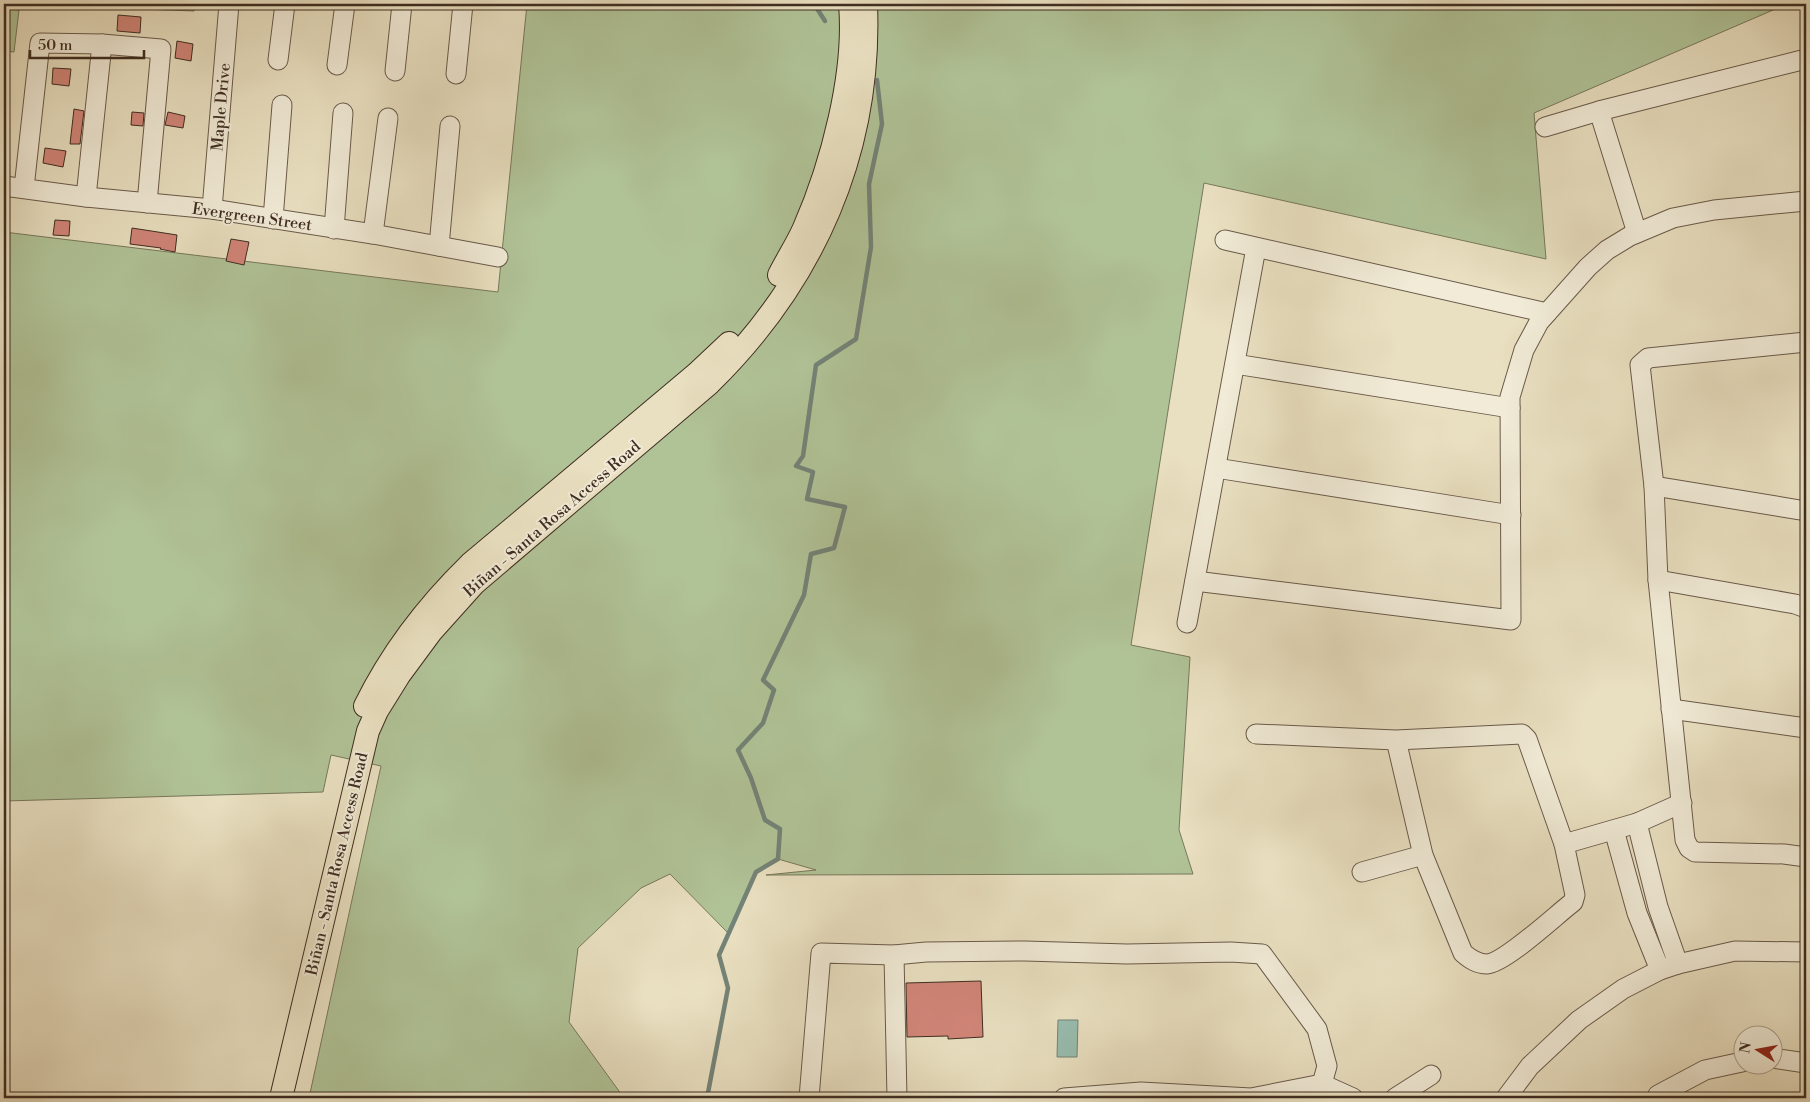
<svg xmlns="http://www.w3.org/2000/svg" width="1810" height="1102" font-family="'Libre Bodoni',serif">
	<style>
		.green { fill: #b0c397; stroke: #78785c }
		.water { fill: #98bdb0; stroke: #748377 }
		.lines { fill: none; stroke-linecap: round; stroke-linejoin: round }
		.stream { stroke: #748377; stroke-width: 4.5 }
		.building { fill: #d18578; stroke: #3f2d22 }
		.minor-casing { stroke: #6a5a4a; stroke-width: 21 }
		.major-casing { stroke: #3f2d22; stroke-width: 24 }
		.minor { stroke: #f1ebd7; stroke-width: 19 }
		.major { stroke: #e9e0c1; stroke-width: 22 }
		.labels { text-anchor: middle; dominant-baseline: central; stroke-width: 4; stroke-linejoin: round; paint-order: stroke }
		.street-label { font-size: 16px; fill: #3f2d22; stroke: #f1ebd7 }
	</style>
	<rect width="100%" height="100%" fill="#e9e0c1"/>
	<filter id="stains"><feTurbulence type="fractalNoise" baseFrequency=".004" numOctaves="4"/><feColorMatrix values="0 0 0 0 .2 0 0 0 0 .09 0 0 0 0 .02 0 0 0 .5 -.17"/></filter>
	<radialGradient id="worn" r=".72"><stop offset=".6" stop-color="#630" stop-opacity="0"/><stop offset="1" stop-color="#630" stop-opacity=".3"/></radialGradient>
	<!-- green -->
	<g class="green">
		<path d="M 4,4 L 195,4 L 194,11 Z"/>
		<path d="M 527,4 L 1787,4 L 1534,113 L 1546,259 L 1204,183 L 1131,645 L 1190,657 L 1179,830 L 1193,874 L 766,875 L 816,870 L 778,859 L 756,872 L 728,933 L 670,874 L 641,888 L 578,948 L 569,1022 L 624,1098 L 309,1098 L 381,766 L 331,755 L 323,792 L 4,801 L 4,232 L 498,292 Z"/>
		<path d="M 4,8 L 19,10 L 14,52 L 4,51 Z"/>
	</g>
	<!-- water -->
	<path class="water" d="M 1058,1020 L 1078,1020 L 1077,1057 L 1057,1057 Z"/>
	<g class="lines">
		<!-- stream -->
		<g class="stream">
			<path d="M 814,4 L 825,21"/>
			<path d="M 707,1098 L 728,988 L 719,955 L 756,872 L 778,859 L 780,829 L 765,820 L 751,778 L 738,750 L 763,723 L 774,690 L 763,680 L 804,595 L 811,554 L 834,548 L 845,507 L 807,499 L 813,472 L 796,466 L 803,456 L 816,365 L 856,339 L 871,247 L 869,184 L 882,124 L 877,80"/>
		</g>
	</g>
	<!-- building -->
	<g class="building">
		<path d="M 118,15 L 141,17 L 140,33 L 117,31 Z"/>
		<path d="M 177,41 L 193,44 L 191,61 L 175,58 Z"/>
		<path d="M 53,68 L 71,69 L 69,86 L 52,84 Z"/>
		<path d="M 74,109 L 84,111 L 80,144 L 70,144 Z"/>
		<path d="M 132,112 L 144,113 L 143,126 L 131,125 Z"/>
		<path d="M 168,112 L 185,116 L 183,128 L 165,125 Z"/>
		<path d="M 45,148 L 66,151 L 63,167 L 43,163 Z"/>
		<path d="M 55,220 L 70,221 L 69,236 L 53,235 Z"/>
		<path d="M 132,228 L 177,235 L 175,252 L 160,249 L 161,248 L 130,244 Z"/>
		<path d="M 231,239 L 249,242 L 244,265 L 226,261 Z"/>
		<path d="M 981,981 L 983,1037 L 948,1039 L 948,1036 L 907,1037 L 906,983 Z"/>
	</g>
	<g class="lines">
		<!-- minor casing -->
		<g class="minor-casing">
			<g id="minor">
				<path d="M 278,60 L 285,4"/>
				<path d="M 337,65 L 345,4"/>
				<path d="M 395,71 L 402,4"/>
				<path d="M 456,74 L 463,4"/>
				<path d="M 1599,111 L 1637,233"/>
				<path d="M 1545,127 L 1599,111 L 1806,59"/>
				<path d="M 4,186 L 86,197 L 212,209 L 373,234 L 498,257"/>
				<path d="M 24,188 L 40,43 L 102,44 L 161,49 L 147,203"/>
				<path d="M 86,197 L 102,44"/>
				<path d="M 212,209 L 229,4"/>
				<path d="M 273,219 L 282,105"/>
				<path d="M 334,229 L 343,113"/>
				<path d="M 373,234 L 388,118"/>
				<path d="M 1225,240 L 1547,313"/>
				<path d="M 439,246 L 450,126"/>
				<path d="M 1806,342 L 1648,358 L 1640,365 L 1654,486 L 1658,580 L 1685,840 L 1689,848 L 1695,852 L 1784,854 L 1806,857"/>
				<path d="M 1235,364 L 1510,408"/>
				<path d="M 1216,468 L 1511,515"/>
				<path d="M 1654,486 L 1806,511"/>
				<path d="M 1658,580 L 1795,604 L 1806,608"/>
				<path d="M 1195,581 L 1511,620 L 1510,397 L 1524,350 L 1539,322 L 1588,267 L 1607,250 L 1630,236 L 1673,218 L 1714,210 L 1806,201"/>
				<path d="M 1187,623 L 1256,248"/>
				<path d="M 1671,709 L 1806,728"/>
				<path d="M 1256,734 L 1396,740 L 1522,734 L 1527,739 L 1564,844 L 1575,895 L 1573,902 C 1557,914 1505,963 1487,964 C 1477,964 1470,959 1463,953 L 1423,855 L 1396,740"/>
				<path d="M 1637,823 L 1658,907 L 1678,964"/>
				<path d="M 1614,830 L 1637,913 L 1660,970"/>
				<path d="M 1564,844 L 1637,823 L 1682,803"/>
				<path d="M 1362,872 L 1423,855"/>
				<path d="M 894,955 L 897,1098"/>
				<path d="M 1772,1058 L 1806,1063"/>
				<path d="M 809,1098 L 821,953 L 894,955 L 926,952 L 1025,951 L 1127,954 L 1231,952 L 1262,954 L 1317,1029 L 1327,1066 L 1322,1084"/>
				<path d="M 1064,1098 L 1141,1092 L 1251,1098 L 1322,1084 L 1353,1098"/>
				<path d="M 1395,1098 L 1431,1075"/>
				<path d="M 1506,1098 L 1530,1066 L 1579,1020 L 1623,989 L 1660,970 L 1678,964 L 1735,951 L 1806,952"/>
				<path d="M 1659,1098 L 1658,1095 L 1705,1070 L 1742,1062"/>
			</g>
		</g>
		<!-- major casing -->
		<g class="major-casing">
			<g id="major">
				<path d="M 779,275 C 787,259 797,244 804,228 C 832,164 856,73 850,4"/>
				<path d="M 365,706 C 391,653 428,605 470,564 L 696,374 L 729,343"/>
				<path d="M 281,1098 L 368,731 L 377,711 L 400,674 L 431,632 L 475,583 L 710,383 C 814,281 872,151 866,4"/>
			</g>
		</g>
		<!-- minor -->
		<use href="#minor" class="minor"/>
		<!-- major -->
		<use href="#major" class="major"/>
	</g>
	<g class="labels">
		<!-- street labels -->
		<g class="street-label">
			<text transform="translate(221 107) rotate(-85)">Maple Drive</text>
			<text transform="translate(252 217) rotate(8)">Evergreen Street</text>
			<text transform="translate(552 519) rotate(-41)">Biñan - Santa Rosa Access Road</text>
			<text transform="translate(337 864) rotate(-77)">Biñan - Santa Rosa Access Road</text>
		</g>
	</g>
	<!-- margin -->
	<rect width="1810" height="1102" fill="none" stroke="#e9e0c1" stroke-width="20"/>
	<rect x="5" y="5" width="1800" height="1092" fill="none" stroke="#3f2d22" stroke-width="2.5"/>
	<rect x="10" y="10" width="1790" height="1082" fill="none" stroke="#3f2d22"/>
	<!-- north arrow -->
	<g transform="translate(1758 1050) rotate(281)"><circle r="24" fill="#f1ebd7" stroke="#aa9f8f"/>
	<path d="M0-4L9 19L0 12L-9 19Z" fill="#8f2418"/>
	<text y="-8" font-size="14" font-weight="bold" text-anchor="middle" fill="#3f2d22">N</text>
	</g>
	<!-- scale -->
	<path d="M30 50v8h114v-8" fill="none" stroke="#3f2d22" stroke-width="2.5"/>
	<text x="38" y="50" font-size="15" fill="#3f2d22" stroke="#f1ebd7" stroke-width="4" paint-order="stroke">50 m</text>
	<rect width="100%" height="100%" filter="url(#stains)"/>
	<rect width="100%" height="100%" fill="url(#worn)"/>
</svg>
